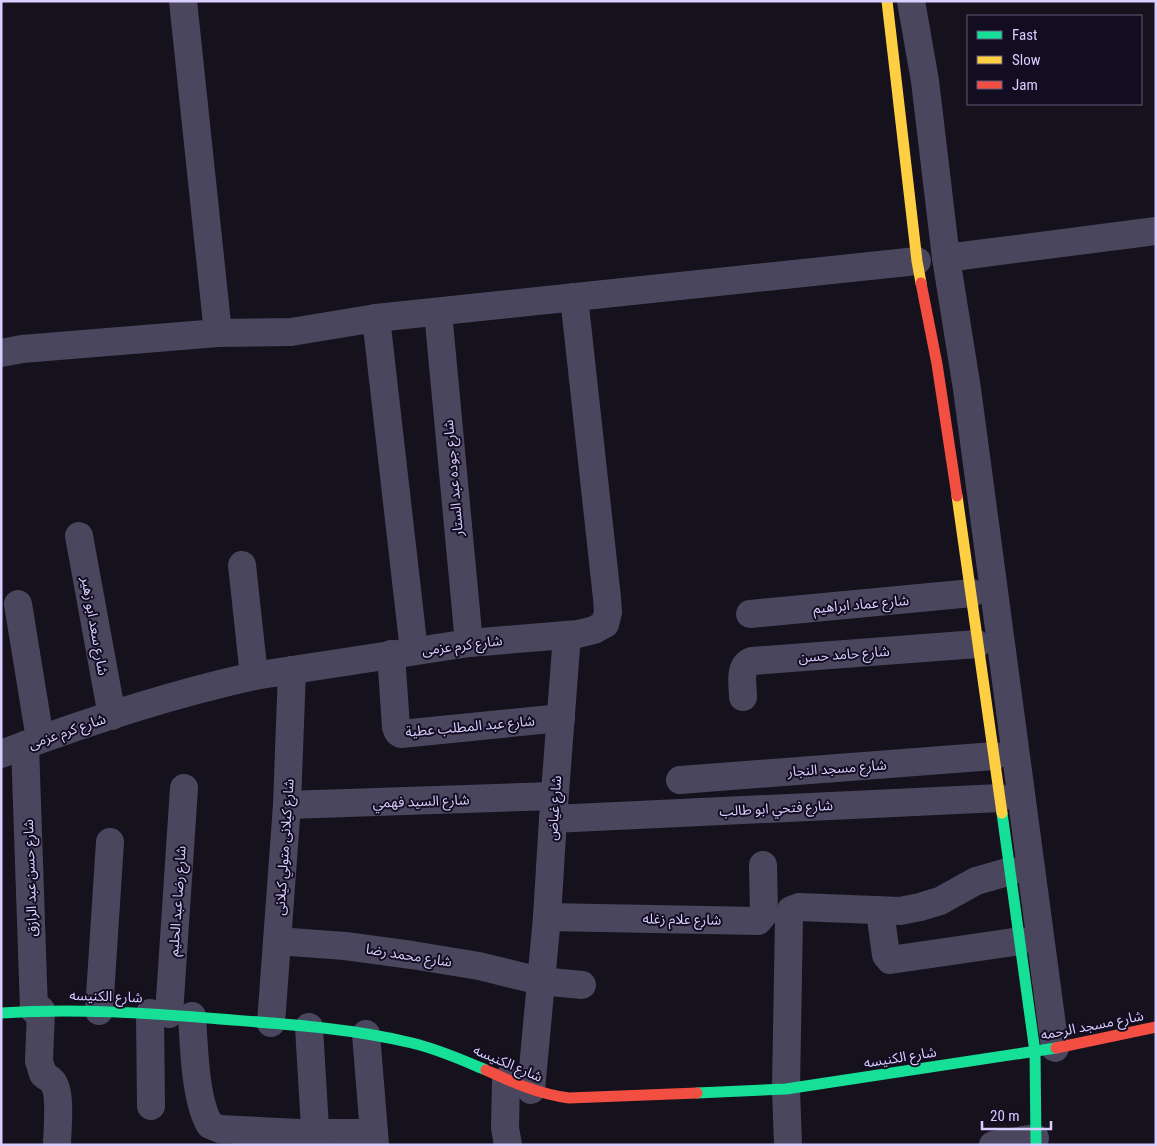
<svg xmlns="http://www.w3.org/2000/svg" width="1157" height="1146" font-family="'Roboto Condensed','Noto Sans Arabic',sans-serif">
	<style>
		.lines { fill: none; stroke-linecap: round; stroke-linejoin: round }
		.street { stroke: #4a465e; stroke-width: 28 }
		.fast { stroke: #16e098; stroke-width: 11 }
		.slow { stroke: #ffcf43; stroke-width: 11 }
		.jam { stroke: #f24e42; stroke-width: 11 }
		.labels { text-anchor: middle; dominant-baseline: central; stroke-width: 4; stroke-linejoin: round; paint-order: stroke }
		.street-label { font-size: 14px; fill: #d9ceff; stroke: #130d22 }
	</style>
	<rect width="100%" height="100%" fill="#15121d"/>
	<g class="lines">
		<!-- street -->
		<g class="street">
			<path d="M 183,1 L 218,333"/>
			<path d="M 911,1 L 925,81 L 946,258 L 967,389 L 1055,1048"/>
			<path d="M 946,258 L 1156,231"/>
			<path d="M 438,312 L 469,643"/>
			<path d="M 376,318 L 414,651"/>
			<path d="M 1,353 L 22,349 L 218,333 L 291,332 L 376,318 L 917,261"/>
			<path d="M 79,536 L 112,716"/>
			<path d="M 242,565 L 254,676"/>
			<path d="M 18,604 L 40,739"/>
			<path d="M 750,614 L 972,593"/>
			<path d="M 391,654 L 396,727 L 398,732 L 401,734 L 561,718"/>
			<path d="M 743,697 C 743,685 738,666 752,661 L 977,644"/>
			<path d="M 25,745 L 34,1010"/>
			<path d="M 1,754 C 83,723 168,695 254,676 L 469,643 L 578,634 L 594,630 L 605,624 L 608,612 L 607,598 L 574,297"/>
			<path d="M 680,780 L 994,756"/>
			<path d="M 287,805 L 554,796"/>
			<path d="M 553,819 L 1000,798"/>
			<path d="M 880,911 L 886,955 L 890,960 L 1020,941"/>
			<path d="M 547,917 L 758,921 L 763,915 L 764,912 L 763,865"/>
			<path d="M 277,941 L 345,946 L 412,955 L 479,966 L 540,981 L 582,985"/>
			<path d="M 41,1010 L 39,1061 L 43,1074 C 46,1077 50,1078 52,1081 C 62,1092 57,1130 57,1145"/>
			<path d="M 99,1011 L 110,842"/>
			<path d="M 150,1013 L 151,1106"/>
			<path d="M 169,1014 L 184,788"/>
			<path d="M 192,1016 C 194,1046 195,1101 210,1125 L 220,1129 L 299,1133 L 374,1133"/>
			<path d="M 271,1023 L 287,805 L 292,670"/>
			<path d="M 309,1027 L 316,1145"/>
			<path d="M 366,1034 L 375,1145"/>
			<path d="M 506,1080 L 505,1128 L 508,1145"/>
			<path d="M 531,1090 L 547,917 L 553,819 L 567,635"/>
			<path d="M 788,1145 L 786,1089 L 789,917 L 791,910 L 799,907 L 900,911 L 920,907 L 940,901 L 976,881 L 1011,871"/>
			<path d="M 993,1145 L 1035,1138"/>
		</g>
		<!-- fast -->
		<g class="fast">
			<path d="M 1002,813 L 1035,1052 L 1036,1145"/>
			<path d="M 1,1013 C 74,1008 147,1013 220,1019 C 284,1024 350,1028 412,1043 C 438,1049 462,1060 486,1070"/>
			<path d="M 697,1093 L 786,1089 L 1056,1048"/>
		</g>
		<!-- slow -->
		<g class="slow">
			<path d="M 887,1 L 917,261 L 921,283"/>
			<path d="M 957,496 L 1002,813"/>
		</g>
		<!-- jam -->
		<g class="jam">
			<path d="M 921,283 L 937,364 L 957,496"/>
			<path d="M 1056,1048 L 1156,1027"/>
			<path d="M 486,1070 C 514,1083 539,1094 569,1098 L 697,1093"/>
		</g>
	</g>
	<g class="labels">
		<!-- street labels -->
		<g class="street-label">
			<text transform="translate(453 478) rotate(-95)">شارع جوده عبد الستار</text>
			<text transform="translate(861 604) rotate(-5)">شارع عماد ابراهيم</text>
			<text transform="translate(95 626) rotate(80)">شارع سعد ابو زهير</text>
			<text transform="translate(462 645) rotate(-7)">شارع كرم عزمى</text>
			<text transform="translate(844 654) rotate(-4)">شارع حامد حسن</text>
			<text transform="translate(470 726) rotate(-5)">شارع عبد المطلب عطية</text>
			<text transform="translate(67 731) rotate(-19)">شارع كرم عزمى</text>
			<text transform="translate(837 768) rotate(-4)">شارع مسجد النجار</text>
			<text transform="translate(421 801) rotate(-2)">شارع السيد فهمي</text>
			<text transform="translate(554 808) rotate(-86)">شارع غياض</text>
			<text transform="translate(776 808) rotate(-3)">شارع فتحي ابو طالب</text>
			<text transform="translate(284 847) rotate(-86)">شارع كيلانى متولي كيلانى</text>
			<text transform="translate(30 878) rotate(-92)">شارع حسن عبد الرازق</text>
			<text transform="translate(177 901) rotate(-86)">شارع رضا عبد الحليم</text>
			<text transform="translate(682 919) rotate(1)">شارع علام زغله</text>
			<text transform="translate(409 955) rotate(9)">شارع محمد رضا</text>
			<text transform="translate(106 996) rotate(2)">شارع الكنيسه</text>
			<text transform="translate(1092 1025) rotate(-11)">شارع مسجد الرحمه</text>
			<text transform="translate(900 1057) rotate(-9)">شارع الكنيسه</text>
			<text transform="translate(508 1063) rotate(23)">شارع الكنيسه</text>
		</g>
	</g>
	<!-- border -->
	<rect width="1157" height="1146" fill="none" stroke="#d9ceff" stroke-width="5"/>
	<!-- legend -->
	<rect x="967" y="15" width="175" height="90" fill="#130d22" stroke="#625a7a"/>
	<rect x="977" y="31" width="25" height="8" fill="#16e098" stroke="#625a7a"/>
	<text x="1012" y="40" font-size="15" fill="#d9ceff">Fast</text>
	<rect x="977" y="56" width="25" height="8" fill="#ffcf43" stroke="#625a7a"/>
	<text x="1012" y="65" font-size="15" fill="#d9ceff">Slow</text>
	<rect x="977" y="81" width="25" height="8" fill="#f24e42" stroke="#625a7a"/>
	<text x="1012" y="90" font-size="15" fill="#d9ceff">Jam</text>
	<!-- scale -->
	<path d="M982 1121v8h69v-8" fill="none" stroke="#d9ceff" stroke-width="2.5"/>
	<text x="990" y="1121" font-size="15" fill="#d9ceff" stroke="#130d22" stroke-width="4" paint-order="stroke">20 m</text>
</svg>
